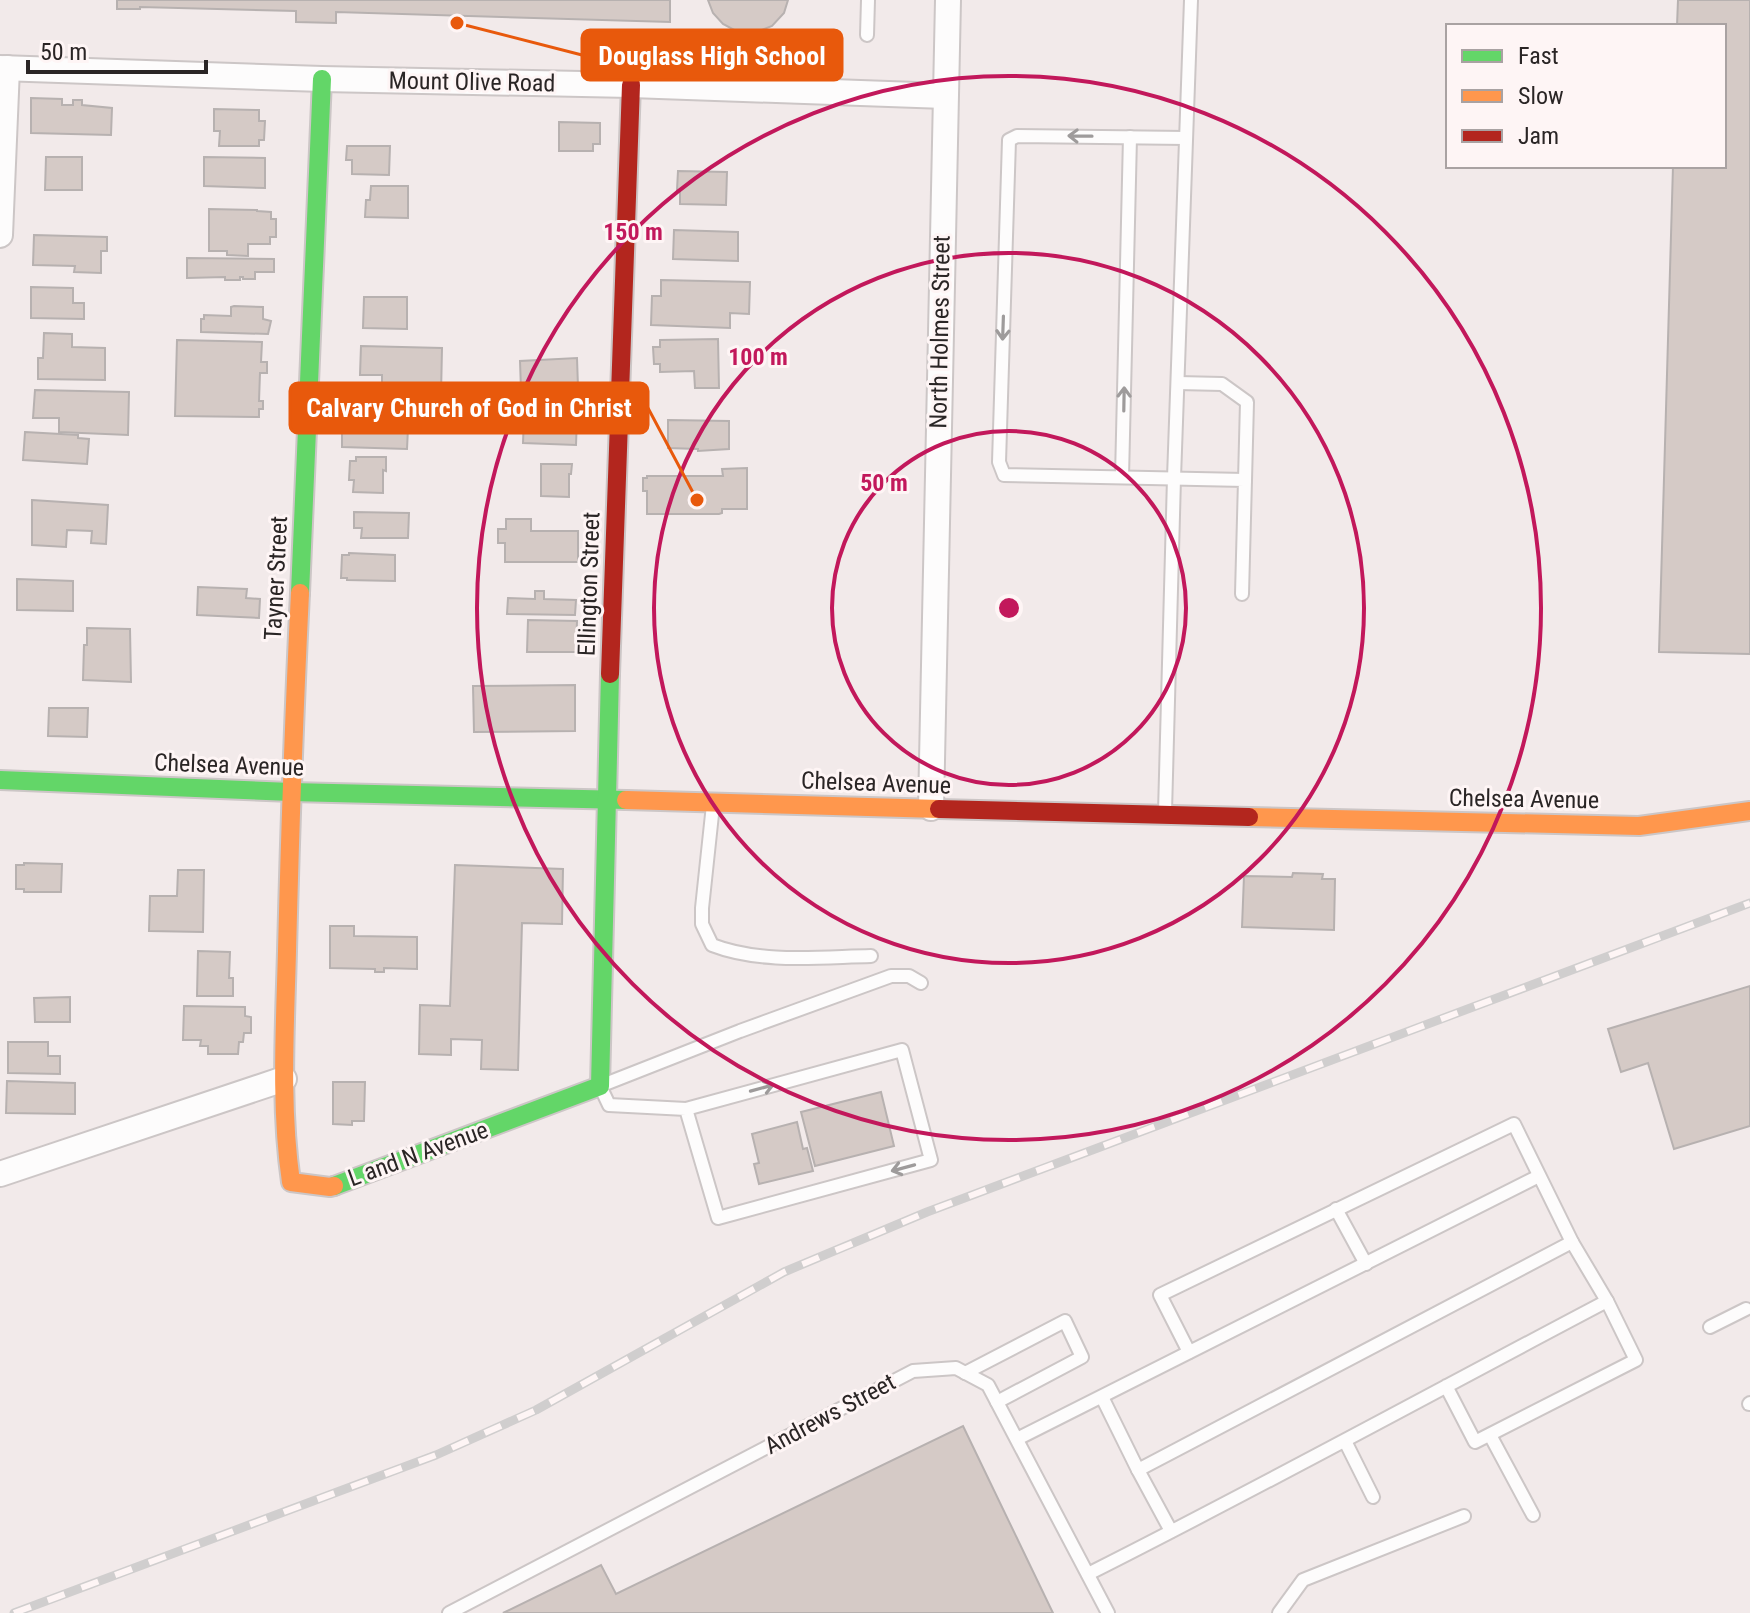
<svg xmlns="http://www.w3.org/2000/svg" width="1750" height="1613" font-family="'Roboto Condensed',sans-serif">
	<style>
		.building { fill: #d5cac6; stroke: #b7b1b0; stroke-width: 2 }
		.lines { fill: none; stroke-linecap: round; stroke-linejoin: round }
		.lane-casing { stroke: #ccc6c6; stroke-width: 16 }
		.street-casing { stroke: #ccc6c6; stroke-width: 28 }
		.fast-casing { stroke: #ccc6c6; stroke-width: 22 }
		.slow-casing { stroke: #ccc6c6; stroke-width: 22 }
		.jam-casing { stroke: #ccc6c6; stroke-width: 22 }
		.lane { stroke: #fdfcfc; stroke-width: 12 }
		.street { stroke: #fdfcfc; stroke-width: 24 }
		.fast { stroke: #63d668; stroke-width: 18 }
		.slow { stroke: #ff974d; stroke-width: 18 }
		.jam { stroke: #b3261e; stroke-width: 18 }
		.rail-casing { stroke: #d0cece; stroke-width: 9 }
		.rail { stroke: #fef5f5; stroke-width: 6; stroke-dasharray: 18; stroke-linecap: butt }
		.oneway { stroke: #9e9b9b }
		.ring { fill: none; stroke: #c2185b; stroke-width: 4 }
		.labels { text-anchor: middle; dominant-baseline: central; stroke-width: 6; stroke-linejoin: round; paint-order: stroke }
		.street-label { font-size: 24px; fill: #2a2525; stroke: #fef5f5 }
		.centre { fill: #c2185b; stroke: #fef5f5; stroke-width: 4 }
		.ring-label { font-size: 24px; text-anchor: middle; font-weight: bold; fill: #c2185b; stroke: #fef5f5; stroke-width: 6; stroke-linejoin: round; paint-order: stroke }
		.leader { fill: none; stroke: #e8590c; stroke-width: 3 }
		.callout-dot { fill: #e8590c; stroke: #fef5f5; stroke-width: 3 }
		.callout { fill: #e8590c; stroke: #e8590c; stroke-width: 3 }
		.callout-label { font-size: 26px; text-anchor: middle; font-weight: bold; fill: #fff }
	</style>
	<rect width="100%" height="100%" fill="#f2eaea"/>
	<!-- building -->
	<g class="building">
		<path d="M 117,0 L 670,0 L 670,22 L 336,12 L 336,23 L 296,22 L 296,11 L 140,7 L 140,9 L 117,9 Z"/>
		<path d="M 708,0 L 788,0 L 784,13 L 772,26 L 759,31 L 749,33 L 738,32 L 723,24 L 713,13 Z"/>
		<path d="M 1678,0 L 1750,0 L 1750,654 L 1659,652 L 1673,166 L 1724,166 L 1724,26 L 1677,26 Z"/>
		<path d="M 31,98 L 62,99 L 62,105 L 73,105 L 73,100 L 82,100 L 82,105 L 112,108 L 111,135 L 31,133 Z"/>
		<path d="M 214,109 L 259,110 L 259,121 L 265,121 L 264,140 L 259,140 L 259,146 L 219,146 L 220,131 L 214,131 Z"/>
		<path d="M 559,122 L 600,123 L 600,144 L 593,144 L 593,151 L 559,151 Z"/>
		<path d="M 347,146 L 390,146 L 389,175 L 352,174 L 352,160 L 346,160 Z"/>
		<path d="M 46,157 L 82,157 L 82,190 L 45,190 Z"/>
		<path d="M 204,157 L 265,158 L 265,188 L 204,186 Z"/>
		<path d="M 678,171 L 727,172 L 726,205 L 680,204 L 680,190 L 677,190 Z"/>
		<path d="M 371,186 L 408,186 L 408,218 L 365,217 L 366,200 L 370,200 Z"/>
		<path d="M 209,209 L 257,210 L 257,211 L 271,212 L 271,219 L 276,219 L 276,237 L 270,237 L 270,244 L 248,244 L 248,256 L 227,255 L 227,251 L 209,251 Z"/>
		<path d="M 674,230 L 738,232 L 738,261 L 673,259 Z"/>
		<path d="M 34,235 L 107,237 L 107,251 L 101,251 L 101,273 L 74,272 L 75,266 L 33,265 Z"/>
		<path d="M 187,258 L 274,259 L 274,272 L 255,272 L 255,279 L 243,279 L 243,277 L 240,277 L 240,280 L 225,280 L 225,277 L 187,278 Z"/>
		<path d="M 661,280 L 750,282 L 749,314 L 730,313 L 730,328 L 651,325 L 652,296 L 661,296 Z"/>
		<path d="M 31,287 L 73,288 L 73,303 L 84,303 L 84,319 L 31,318 Z"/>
		<path d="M 364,297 L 407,297 L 407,329 L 363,328 Z"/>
		<path d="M 234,306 L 263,307 L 263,319 L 271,321 L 268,334 L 201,332 L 201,319 L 204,319 L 204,315 L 231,316 L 231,307 Z"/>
		<path d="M 44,333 L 72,334 L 72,347 L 105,348 L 105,380 L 38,379 L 38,358 L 43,358 Z"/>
		<path d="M 718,339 L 719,388 L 695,388 L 694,371 L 660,372 L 660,364 L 654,364 L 653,347 L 660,347 L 660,340 Z"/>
		<path d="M 177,340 L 262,342 L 261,362 L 267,362 L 267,373 L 260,373 L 259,401 L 263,401 L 263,409 L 259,409 L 259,417 L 175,416 Z"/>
		<path d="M 361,346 L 442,348 L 441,395 L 382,394 L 382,375 L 360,375 Z"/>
		<path d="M 577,358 L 578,387 L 521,390 L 520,361 Z"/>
		<path d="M 35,390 L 129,392 L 128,435 L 59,432 L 59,418 L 33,418 Z"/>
		<path d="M 387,401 L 409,402 L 408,420 L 413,421 L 412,428 L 408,428 L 407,449 L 342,447 L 342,419 L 386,420 Z"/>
		<path d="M 524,416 L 577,417 L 576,445 L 523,443 Z"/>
		<path d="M 668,420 L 729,421 L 729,449 L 698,451 L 698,449 L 668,448 Z"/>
		<path d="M 25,432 L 78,435 L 78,438 L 89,439 L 87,464 L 23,460 Z"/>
		<path d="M 356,457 L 386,457 L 386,471 L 383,470 L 383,493 L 353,492 L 354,480 L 349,480 L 350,461 L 356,461 Z"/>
		<path d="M 541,464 L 572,464 L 571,474 L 569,474 L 569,497 L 541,496 Z"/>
		<path d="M 747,468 L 747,509 L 722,509 L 722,513 L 719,514 L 647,514 L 647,491 L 643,491 L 643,478 L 647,478 L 647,476 L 723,476 L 722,469 Z"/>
		<path d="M 32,500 L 108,505 L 106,544 L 91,543 L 92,531 L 67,530 L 66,547 L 32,545 Z"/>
		<path d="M 354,512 L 409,513 L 408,538 L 361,538 L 362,528 L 354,528 Z"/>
		<path d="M 506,519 L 531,519 L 531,531 L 578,531 L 578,562 L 505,562 L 505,543 L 498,543 L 498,529 L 506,529 Z"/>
		<path d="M 349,553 L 395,555 L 395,581 L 347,580 L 347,578 L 341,578 L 342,555 L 349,555 Z"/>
		<path d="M 17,579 L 73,581 L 73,611 L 17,610 Z"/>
		<path d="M 198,587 L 247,589 L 246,598 L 260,599 L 259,618 L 197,615 Z"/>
		<path d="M 535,591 L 544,591 L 544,599 L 576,600 L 575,615 L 507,614 L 508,598 L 535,599 Z"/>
		<path d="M 528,620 L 577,621 L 576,652 L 527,652 Z"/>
		<path d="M 87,628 L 130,629 L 131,682 L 83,680 L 84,645 L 87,645 Z"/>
		<path d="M 575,685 L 575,731 L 474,732 L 473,686 Z"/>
		<path d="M 49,708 L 88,708 L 87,737 L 48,736 Z"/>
		<path d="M 24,863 L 62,864 L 61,892 L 24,892 L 24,889 L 16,889 L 16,865 L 24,865 Z"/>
		<path d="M 455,865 L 563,869 L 562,924 L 522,923 L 518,1070 L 481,1069 L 482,1040 L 451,1039 L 451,1055 L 419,1054 L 420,1005 L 450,1006 Z"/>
		<path d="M 178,870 L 204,870 L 203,932 L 149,931 L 150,896 L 177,896 Z"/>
		<path d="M 1293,873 L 1323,874 L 1322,879 L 1335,879 L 1334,930 L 1242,927 L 1244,876 L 1292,877 Z"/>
		<path d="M 330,926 L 354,926 L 354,936 L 417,937 L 417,969 L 384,968 L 384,972 L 375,972 L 375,969 L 330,968 Z"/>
		<path d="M 198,951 L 230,952 L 229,978 L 233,978 L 233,996 L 197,996 Z"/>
		<path d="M 1750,986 L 1750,1126 L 1674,1149 L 1648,1063 L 1621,1072 L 1608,1029 Z"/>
		<path d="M 70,997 L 70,1022 L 35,1022 L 34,998 Z"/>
		<path d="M 184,1006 L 245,1007 L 245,1016 L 251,1017 L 251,1033 L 244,1033 L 243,1042 L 239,1042 L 238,1054 L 208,1054 L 208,1046 L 200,1046 L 201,1040 L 183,1040 Z"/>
		<path d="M 8,1042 L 48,1042 L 48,1056 L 60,1056 L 60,1074 L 8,1073 Z"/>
		<path d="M 7,1081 L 75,1083 L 75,1114 L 6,1113 Z"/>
		<path d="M 333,1082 L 365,1082 L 364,1121 L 352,1121 L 352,1125 L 333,1124 Z"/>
		<path d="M 881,1092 L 894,1146 L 815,1166 L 801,1112 Z"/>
		<path d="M 797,1122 L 803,1149 L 807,1148 L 813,1171 L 759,1184 L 754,1164 L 759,1163 L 752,1134 Z"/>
		<path d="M 963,1426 L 1053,1613 L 503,1613 L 601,1565 L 616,1594 Z"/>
	</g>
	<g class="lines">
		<!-- lane casing -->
		<g class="lane-casing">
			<g id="lane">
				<path d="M 867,35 L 868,0"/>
				<path d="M 1186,138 L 1017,136 L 1009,140 L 999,462 L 1004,475 L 1245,480 L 1242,594"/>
				<path d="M 1178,383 L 1222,384 L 1247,402 L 1245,480"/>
				<path d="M 1122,477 L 1130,137"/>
				<path d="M 713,805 L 702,908 L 702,924 L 712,945 C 761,964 820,957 871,956"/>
				<path d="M 1165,812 L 1174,478 L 1191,0"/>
				<path d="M 686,1109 L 718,1218 L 931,1160 L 902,1050 L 686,1109 L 609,1105 L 600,1086 L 740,1031 L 891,976 L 909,976 L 921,983"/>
				<path d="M 1336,1209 L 1366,1264"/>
				<path d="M 1572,1242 L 1607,1301"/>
				<path d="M 1710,1327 L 1746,1309"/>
				<path d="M 965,1373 L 1065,1321 L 1082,1357 L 997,1402"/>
				<path d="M 1102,1397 L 1138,1470 L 1572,1242 L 1514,1124 L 1160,1295 L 1189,1352"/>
				<path d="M 1749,1404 L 1750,1403"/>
				<path d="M 1490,1435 L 1533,1515"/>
				<path d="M 1017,1439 L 1539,1176"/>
				<path d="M 1345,1441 L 1373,1497"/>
				<path d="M 1138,1470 L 1171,1531"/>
				<path d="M 1088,1574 C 1263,1486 1434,1392 1607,1301 L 1636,1360 L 1475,1442 L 1446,1386"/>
				<path d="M 449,1613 L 913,1371 L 956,1368 L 988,1385 L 1108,1613"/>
				<path d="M 1279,1613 L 1303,1580 L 1464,1516"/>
			</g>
		</g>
		<!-- street casing -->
		<g class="street-casing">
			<g id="street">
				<path d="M 0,68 L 322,79 L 631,85 L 945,96"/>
				<path d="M 0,235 L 7,68"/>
				<path d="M 931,808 L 948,0"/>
				<path d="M 0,1174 L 284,1079"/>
			</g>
		</g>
		<!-- fast casing -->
		<g class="fast-casing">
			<g id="fast">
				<path d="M 300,593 L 322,79"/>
				<path d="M 0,780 L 291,792 L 626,800"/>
				<path d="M 334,1186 L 600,1086 L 610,674"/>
			</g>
		</g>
		<!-- slow casing -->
		<g class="slow-casing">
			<g id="slow">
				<path d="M 300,593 C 294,713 290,832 287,951 C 285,1028 280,1106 291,1182 L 330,1187 L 334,1186"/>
				<path d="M 626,800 L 939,809"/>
				<path d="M 1249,817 L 1639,826 L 1750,811"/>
			</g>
		</g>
		<!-- jam casing -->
		<g class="jam-casing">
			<g id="jam">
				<path d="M 610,674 L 631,85"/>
				<path d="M 939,809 L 1249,817"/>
			</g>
		</g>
		<!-- lane -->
		<use href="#lane" class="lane"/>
		<!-- street -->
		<use href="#street" class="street"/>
		<!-- fast -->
		<use href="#fast" class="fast"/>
		<!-- slow -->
		<use href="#slow" class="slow"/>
		<!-- jam -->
		<use href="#jam" class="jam"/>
		<!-- rail casing -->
		<g class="rail-casing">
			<path id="rail" d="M 14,1613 L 436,1455 L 536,1410 L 784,1272 L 927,1212 L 1750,903"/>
		</g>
		<!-- rail -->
		<use href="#rail" class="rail"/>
	</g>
	<!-- one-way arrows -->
	<defs><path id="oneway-shaft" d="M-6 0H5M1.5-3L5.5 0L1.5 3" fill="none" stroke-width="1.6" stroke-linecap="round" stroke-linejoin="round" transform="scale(2)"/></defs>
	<g class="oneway">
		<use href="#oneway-shaft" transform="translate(1080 136) rotate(-179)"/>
		<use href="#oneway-shaft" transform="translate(1003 328) rotate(92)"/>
		<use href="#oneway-shaft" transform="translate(1124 399) rotate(-89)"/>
		<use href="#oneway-shaft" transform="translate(762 1088) rotate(-15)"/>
		<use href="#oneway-shaft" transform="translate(903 1168) rotate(165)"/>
	</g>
	<!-- distance rings -->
	<g class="ring">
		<circle cx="1009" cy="608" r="177"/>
		<circle cx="1009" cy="608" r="355"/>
		<circle cx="1009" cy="608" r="532"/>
	</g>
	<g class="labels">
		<!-- street labels -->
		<g class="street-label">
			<text transform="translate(472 82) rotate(1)">Mount Olive Road</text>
			<text transform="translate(940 332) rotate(-89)">North Holmes Street</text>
			<text transform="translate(276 578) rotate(-87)">Tayner Street</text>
			<text transform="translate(589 584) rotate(-88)">Ellington Street</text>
			<text transform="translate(229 765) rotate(2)">Chelsea Avenue</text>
			<text transform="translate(876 783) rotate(2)">Chelsea Avenue</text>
			<text transform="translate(1524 799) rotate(1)">Chelsea Avenue</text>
			<text transform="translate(418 1154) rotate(-20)">L and N Avenue</text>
			<text transform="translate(830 1414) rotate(-28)">Andrews Street</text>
		</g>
	</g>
	<circle cx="1009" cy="608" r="12" class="centre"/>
	<g class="ring-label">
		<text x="633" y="240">150 m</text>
		<text x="758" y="365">100 m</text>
		<text x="884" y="491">50 m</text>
	</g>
	<!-- callouts -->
	<path class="leader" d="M457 23L582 55M697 500L648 408"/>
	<g class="callout-dot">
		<circle cx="457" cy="23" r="8"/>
		<circle cx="697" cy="500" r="8"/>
	</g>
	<g class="callout">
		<rect x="582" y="30" width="260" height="50" rx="8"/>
		<rect x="290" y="383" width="358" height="50" rx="8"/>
	</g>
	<g class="callout-label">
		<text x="712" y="65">Douglass High School</text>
		<text x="469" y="417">Calvary Church of God in Christ</text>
	</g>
	<!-- legend -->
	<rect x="1446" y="24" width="280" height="144" fill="#fef5f5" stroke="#a9a2a2" stroke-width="2"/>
	<rect x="1462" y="50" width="40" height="12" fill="#63d668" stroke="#a9a2a2" stroke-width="2"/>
	<text x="1518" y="64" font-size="24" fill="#2a2525">Fast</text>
	<rect x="1462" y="90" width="40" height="12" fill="#ff974d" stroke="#a9a2a2" stroke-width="2"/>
	<text x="1518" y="104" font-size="24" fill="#2a2525">Slow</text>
	<rect x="1462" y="130" width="40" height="12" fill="#b3261e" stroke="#a9a2a2" stroke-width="2"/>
	<text x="1518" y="144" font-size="24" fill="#2a2525">Jam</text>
	<!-- scale -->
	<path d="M28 60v12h178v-12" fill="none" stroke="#2a2525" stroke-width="4"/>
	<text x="40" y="60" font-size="24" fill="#2a2525" stroke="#fef5f5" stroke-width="6" paint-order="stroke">50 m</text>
</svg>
